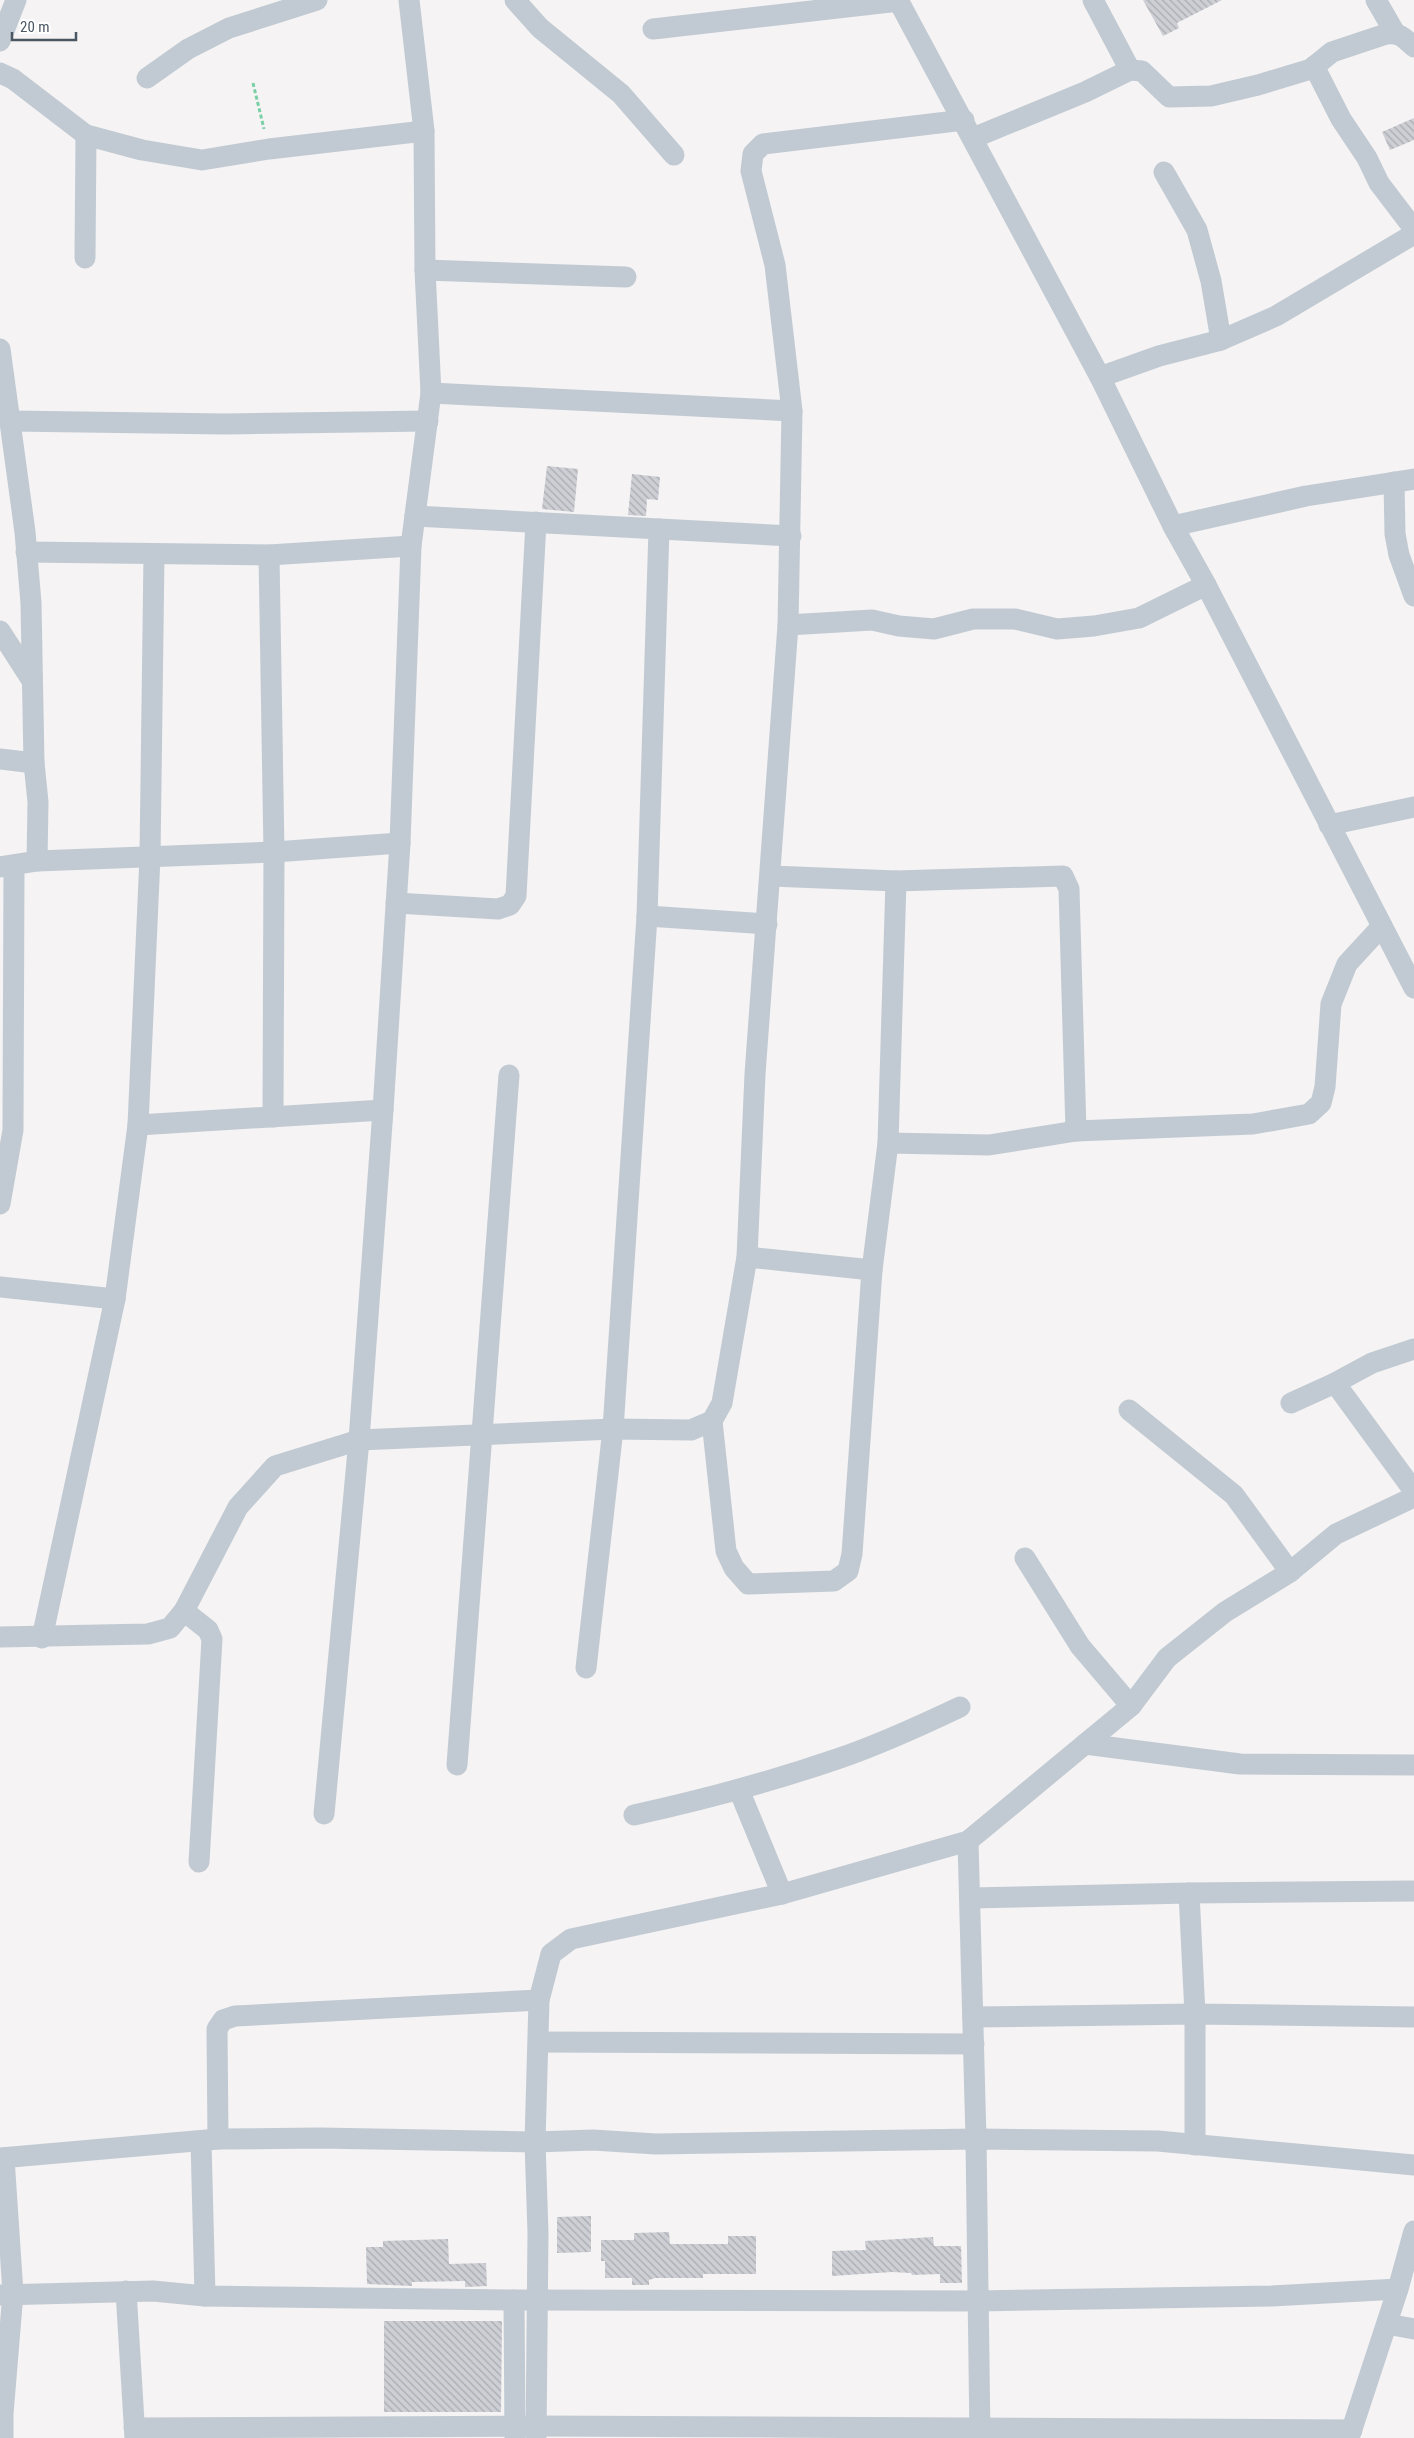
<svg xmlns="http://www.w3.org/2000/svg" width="1414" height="2438" font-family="'Roboto Condensed',sans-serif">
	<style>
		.building { fill: url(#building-back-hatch) }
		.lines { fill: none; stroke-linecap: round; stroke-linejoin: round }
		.path { stroke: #7ad0a6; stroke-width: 3; stroke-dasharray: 4 2.5; stroke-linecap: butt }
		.street { stroke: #c1cad2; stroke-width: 21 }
	</style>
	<defs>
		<pattern id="building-back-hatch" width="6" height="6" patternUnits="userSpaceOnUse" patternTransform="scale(1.25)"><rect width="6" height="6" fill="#cdcfd5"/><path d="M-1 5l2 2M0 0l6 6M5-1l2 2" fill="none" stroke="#a8abb0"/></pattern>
	</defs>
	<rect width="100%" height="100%" fill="#f5f3f3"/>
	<!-- building -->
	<g class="building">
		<path d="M 1143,0 L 1222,0 L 1177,23 L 1179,28 L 1163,36 Z"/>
		<path d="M 1414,118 L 1414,140 L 1390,150 L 1382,132 Z"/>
		<path d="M 547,466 L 578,469 L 574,512 L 542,509 Z"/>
		<path d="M 632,474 L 660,477 L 658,500 L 647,499 L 646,516 L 628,515 Z"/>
		<path d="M 591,2216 L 591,2252 L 557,2253 L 557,2217 Z"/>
		<path d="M 669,2232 L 670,2244 L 728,2244 L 728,2236 L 756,2236 L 756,2274 L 703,2274 L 703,2278 L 655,2278 L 649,2280 L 649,2285 L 632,2285 L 632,2278 L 605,2278 L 605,2261 L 601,2261 L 601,2240 L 634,2240 L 634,2233 Z"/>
		<path d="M 933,2237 L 934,2246 L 961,2246 L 962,2283 L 940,2283 L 940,2274 L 912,2275 L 911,2273 L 892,2272 L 832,2276 L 832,2251 L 866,2250 L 865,2241 Z"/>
		<path d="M 448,2239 L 449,2264 L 486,2263 L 487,2286 L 465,2287 L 465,2281 L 412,2282 L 412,2286 L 367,2284 L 366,2247 L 383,2247 L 383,2241 Z"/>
		<path d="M 384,2321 L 502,2321 L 501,2412 L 384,2412 Z"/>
	</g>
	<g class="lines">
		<!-- path -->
		<path class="path" d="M 253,83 L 264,129"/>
		<!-- street -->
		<g class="street">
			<path d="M 515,0 L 540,28 L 621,94 L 674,155"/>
			<path d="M 898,0 L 1100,377 L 1173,526 L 1206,585 L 1414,988"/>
			<path d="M 1093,0 L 1130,70"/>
			<path d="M 1376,0 L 1395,33"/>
			<path d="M 653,29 L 899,1"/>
			<path d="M 0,41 L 16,0"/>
			<path d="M 1314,66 L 1341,119 L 1367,158 L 1379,183 L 1414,229"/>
			<path d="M 0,73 L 13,79 L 86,135 L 142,150 L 202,160 L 269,149 L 424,131"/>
			<path d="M 147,78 L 188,49 L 229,28 L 317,0"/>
			<path d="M 973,138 L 1085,92 L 1130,70 L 1142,71 L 1169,97 L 1211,96 L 1258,85 L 1311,69 L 1332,52 L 1386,34 C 1400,32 1404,38 1414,47"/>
			<path d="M 1164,172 L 1197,230 L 1211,281 L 1221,340"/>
			<path d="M 85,258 L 86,135"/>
			<path d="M 425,270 L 626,277"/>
			<path d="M 0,349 L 25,532 L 31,603 L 34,763 L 38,802 L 37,861"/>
			<path d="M 1100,377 L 1159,356 L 1221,340 L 1276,316 L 1414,234"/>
			<path d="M 431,393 L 792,411"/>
			<path d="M 10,421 L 226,424 L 428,421"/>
			<path d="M 1394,482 L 1395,534 L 1399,555 L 1414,596"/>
			<path d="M 415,516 L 791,536"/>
			<path d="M 1173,526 L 1306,496 L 1414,479"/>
			<path d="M 26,552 L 269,555 L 411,546"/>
			<path d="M 154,555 L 150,857 L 138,1125 L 383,1110"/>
			<path d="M 269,555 L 274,852 L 273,1117"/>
			<path d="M 788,625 L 872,620 L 899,626 L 934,629 L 973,619 L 1015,619 L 1057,629 L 1094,626 L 1139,618 L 1206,585"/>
			<path d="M 0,631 L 31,679"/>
			<path d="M 0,759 L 34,763"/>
			<path d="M 1329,825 L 1414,807"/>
			<path d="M 0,867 L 37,861 L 274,852 L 400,843"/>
			<path d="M 771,876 L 896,881 L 1063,876 L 1069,889 L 1076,1131"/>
			<path d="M 396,903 L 498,909 L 510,905 L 516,896 L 536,522"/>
			<path d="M 647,916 L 767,924"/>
			<path d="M 888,1143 L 989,1145 L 1076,1131 L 1253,1124 L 1309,1114 L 1321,1103 L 1325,1087 L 1331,1004 L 1347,964 L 1382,926"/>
			<path d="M 0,1204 L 13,1130 L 14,865"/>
			<path d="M 747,1257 L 872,1270"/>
			<path d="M 0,1287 L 115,1299"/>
			<path d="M 1335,1383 L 1414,1491"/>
			<path d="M 1291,1403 L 1335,1383 L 1372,1363 L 1414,1349"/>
			<path d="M 1129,1410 L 1234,1495 L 1290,1572"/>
			<path d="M 712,1421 L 726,1551 L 734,1568 L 748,1584 L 834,1581 L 848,1571 L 852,1554 L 872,1270 L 888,1143 L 896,881"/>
			<path d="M 1025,1558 L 1080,1646 L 1131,1706"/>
			<path d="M 184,1611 L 208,1630 L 212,1639 L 199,1862"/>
			<path d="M 0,1637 L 148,1634 L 170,1628 L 184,1611 L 238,1507 L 275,1466 L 359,1440 L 613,1429 L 691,1430 L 712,1421 L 722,1403 L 747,1257 L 755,1074 L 788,625 L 792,411 L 775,265 L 751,171 L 753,154 L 763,144 L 964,120"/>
			<path d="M 42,1638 L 115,1299 L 138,1125"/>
			<path d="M 586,1668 L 613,1429 L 647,916 L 659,529"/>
			<path d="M 1085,1744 L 1240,1764 L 1414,1765"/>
			<path d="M 457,1765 L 509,1075"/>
			<path d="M 739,1790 L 782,1894"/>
			<path d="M 324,1814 L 359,1440 L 383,1110 L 400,843 L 411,546 L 431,393 L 425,270 L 424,131 L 409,0"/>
			<path d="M 634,1815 C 702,1800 770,1782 837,1759 C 879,1745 920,1726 960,1707"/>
			<path d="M 968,1841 L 976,2139 L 980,2438"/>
			<path d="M 1189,1893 L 1195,2014 L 1195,2145"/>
			<path d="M 970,1898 L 1189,1893 L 1414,1891"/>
			<path d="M 973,2017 L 1195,2014 L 1414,2017"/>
			<path d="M 539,2042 L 974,2044"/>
			<path d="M 218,2139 L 217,2029 L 223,2020 L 235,2016 L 539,2000"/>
			<path d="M 201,2141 L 205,2296"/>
			<path d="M 0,2158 L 218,2139 L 320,2138 L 535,2142 L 593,2140 L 656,2144 L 976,2139 L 1158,2141 L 1414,2165"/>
			<path d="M 126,2291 L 135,2438"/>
			<path d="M 0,2295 L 153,2291 L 205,2296 L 514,2300 L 977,2301 L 1272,2296 L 1398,2289"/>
			<path d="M 514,2300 L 515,2438"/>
			<path d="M 1387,2324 L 1414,2329"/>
			<path d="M 134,2428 L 536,2426 L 1352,2430"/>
			<path d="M 3,2438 L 3,2414 L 13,2293 L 4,2158"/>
			<path d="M 536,2438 L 538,2233 L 535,2142 L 539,2000 L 551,1954 L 571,1939 L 782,1894 L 968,1841 L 1131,1706 L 1167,1658 L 1225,1612 L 1290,1572 L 1336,1534 L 1414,1497"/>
			<path d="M 1349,2438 L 1398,2289 L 1414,2231"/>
		</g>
	</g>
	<!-- scale -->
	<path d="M12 32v8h64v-8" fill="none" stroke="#4a5661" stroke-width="2.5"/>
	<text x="20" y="32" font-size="15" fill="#4a5661" stroke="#ffffff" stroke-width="4" paint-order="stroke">20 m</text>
</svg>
